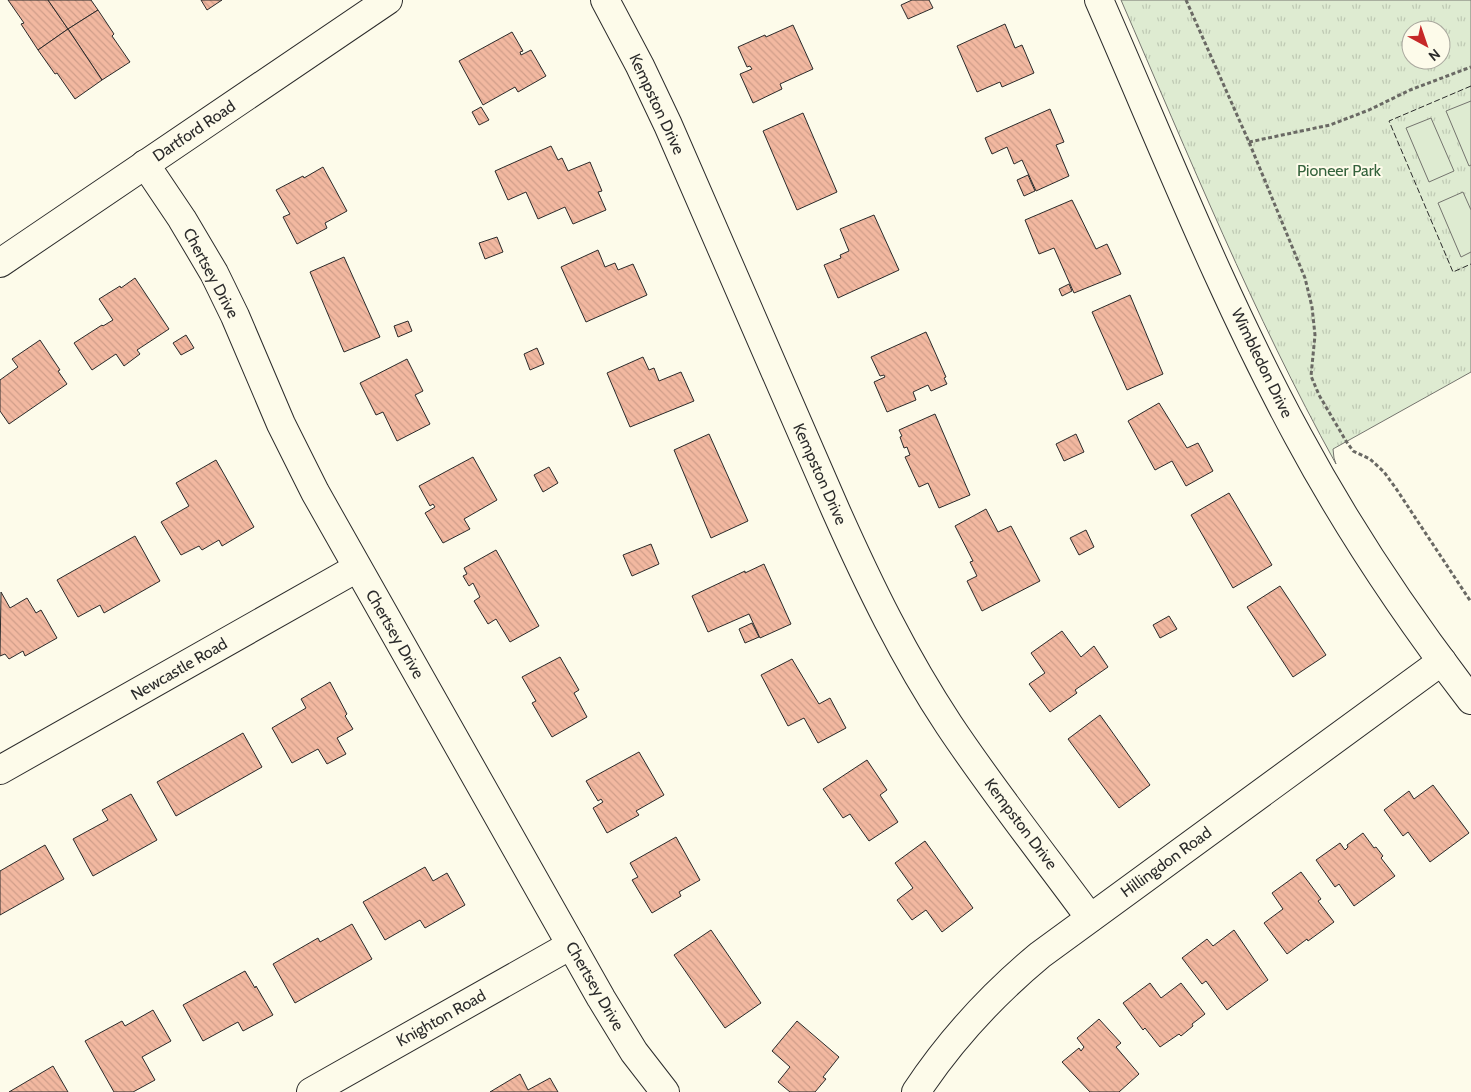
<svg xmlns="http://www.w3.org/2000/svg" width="1471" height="1092" font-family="Cabin,sans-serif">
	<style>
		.grass { fill: url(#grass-tufts); stroke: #74746e; fill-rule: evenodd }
		.pitch { fill: #deebd1; stroke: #74746e }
		.building { fill: url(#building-back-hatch); stroke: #2b2b2b }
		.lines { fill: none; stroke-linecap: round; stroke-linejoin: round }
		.minor-casing { stroke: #2b2b2b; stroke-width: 30 }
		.path { stroke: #6a6964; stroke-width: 3; stroke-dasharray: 4 2.5; stroke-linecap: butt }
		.minor { stroke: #fdfbea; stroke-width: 28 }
		.fence { stroke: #2b2b2b; stroke-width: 1; stroke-dasharray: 6 2.5; stroke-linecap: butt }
		.labels { text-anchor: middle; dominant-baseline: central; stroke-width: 4; stroke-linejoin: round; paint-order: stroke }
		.street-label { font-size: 16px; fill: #2b2b2b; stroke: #fdfbea }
		.park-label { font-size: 16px; fill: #34623c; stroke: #fdfbea }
	</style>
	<defs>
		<pattern id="grass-tufts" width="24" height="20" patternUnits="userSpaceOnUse" patternTransform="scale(1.25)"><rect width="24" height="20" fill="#deebd1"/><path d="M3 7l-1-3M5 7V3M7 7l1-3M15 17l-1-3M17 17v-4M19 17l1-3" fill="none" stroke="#bfcab4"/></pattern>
		<pattern id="building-back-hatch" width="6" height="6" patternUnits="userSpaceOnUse" patternTransform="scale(1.25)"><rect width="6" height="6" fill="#f2b8a0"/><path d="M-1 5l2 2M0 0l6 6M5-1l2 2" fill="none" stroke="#d09e8a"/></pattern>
	</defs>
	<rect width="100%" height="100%" fill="#fdfbea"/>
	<!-- grass -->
	<path class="grass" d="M 1121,0 L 1471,0 L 1471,372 L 1333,449 L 1334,458 L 1336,464 C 1253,314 1189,156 1121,0 ZM 1411,30 L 1441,30 L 1441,60 L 1411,60 Z"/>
	<!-- pitch -->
	<g class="pitch">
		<path d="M 1471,101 L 1471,165 L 1469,166 L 1446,111 Z"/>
		<path d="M 1431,118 L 1454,171 L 1429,182 L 1406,128 Z"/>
		<path d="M 1463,192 L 1471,210 L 1471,252 L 1461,257 L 1438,203 Z"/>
	</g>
	<!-- building -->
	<g class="building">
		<path d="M 8,0 L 48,0 L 68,29 L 38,50 L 21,24 L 24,23 Z"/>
		<path d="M 48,0 L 91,0 L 98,10 L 68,29 Z"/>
		<path d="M 201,0 L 222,0 L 207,10 Z"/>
		<path d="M 912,0 L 929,0 L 933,8 L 908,19 L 901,5 Z"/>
		<path d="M 98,10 L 114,34 L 112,36 L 130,62 L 102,80 L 68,29 Z"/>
		<path d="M 1005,24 L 1015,48 L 1022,45 L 1034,73 L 1002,87 L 1000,82 L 977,92 L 957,46 Z"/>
		<path d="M 793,25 L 813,69 L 780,84 L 782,89 L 753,103 L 740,74 L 752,69 L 750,66 L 747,67 L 738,47 L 765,35 L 766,37 Z"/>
		<path d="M 68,29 L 102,80 L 75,99 L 57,73 L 55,74 L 38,50 Z"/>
		<path d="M 512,32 L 523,51 L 520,52 L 521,55 L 531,50 L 546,76 L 518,92 L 515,87 L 483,105 L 459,61 Z"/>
		<path d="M 481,107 L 489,120 L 479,125 L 472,112 Z"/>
		<path d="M 1050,109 L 1064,142 L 1056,145 L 1069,176 L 1036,191 L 1022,160 L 1014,164 L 1007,147 L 992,154 L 985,138 Z"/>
		<path d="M 803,113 L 837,192 L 797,210 L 763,131 Z"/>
		<path d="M 551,146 L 558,160 L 562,158 L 568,171 L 590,162 L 602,191 L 598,192 L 606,210 L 573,224 L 565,207 L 538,219 L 526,192 L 508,200 L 495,171 Z"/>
		<path d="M 323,167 L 347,211 L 325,223 L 327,228 L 297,244 L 283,217 L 290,214 L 276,190 L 303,176 L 304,178 Z"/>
		<path d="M 1028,175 L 1035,191 L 1024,196 L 1017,180 Z"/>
		<path d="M 1072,200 L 1096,249 L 1107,244 L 1121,274 L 1074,293 L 1054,248 L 1039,254 L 1025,220 Z"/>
		<path d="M 874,215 L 899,270 L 838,298 L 824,265 L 841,258 L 840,255 L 849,251 L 840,229 Z"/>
		<path d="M 497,237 L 503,252 L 485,259 L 479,243 Z"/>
		<path d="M 598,250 L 605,267 L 615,263 L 618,270 L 633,264 L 647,295 L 586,322 L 561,267 Z"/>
		<path d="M 344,257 L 380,337 L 344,352 L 310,272 Z"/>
		<path d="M 135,278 L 169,329 L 137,350 L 140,354 L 124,366 L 116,354 L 92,370 L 74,343 L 102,325 L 103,326 L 113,320 L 99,299 L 120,286 L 121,288 Z"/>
		<path d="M 1069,284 L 1072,291 L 1062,296 L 1059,289 Z"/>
		<path d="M 1130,295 L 1163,374 L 1127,390 L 1092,312 Z"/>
		<path d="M 408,321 L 412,331 L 398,337 L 394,326 Z"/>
		<path d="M 926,332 L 946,377 L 944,378 L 947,384 L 931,391 L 928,385 L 913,392 L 916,400 L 887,412 L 874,382 L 885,377 L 884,375 L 880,376 L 871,357 Z"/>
		<path d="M 186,335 L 194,348 L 181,355 L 173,343 Z"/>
		<path d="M 40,340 L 60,370 L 58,371 L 67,384 L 9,424 L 0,411 L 0,380 L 18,367 L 12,359 Z"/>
		<path d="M 537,348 L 544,364 L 530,370 L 524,354 Z"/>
		<path d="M 643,357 L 649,370 L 654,368 L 659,381 L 681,372 L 694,401 L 630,427 L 607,373 Z"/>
		<path d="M 407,359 L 423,391 L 415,395 L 430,424 L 397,441 L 383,412 L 376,415 L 360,383 Z"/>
		<path d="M 1159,403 L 1187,448 L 1198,443 L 1213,471 L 1186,486 L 1172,461 L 1155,470 L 1128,421 Z"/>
		<path d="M 935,414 L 970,495 L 939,508 L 928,483 L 919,487 L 905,457 L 910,455 L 907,447 L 904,448 L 900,437 L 902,436 L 899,430 Z"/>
		<path d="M 709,434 L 748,521 L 711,538 L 674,450 Z"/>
		<path d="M 1076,434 L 1084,452 L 1064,461 L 1056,444 Z"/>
		<path d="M 473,457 L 497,500 L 464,519 L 470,529 L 443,543 L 425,513 L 435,507 L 433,504 L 430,506 L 419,486 Z"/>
		<path d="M 216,460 L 254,527 L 222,546 L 219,540 L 202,550 L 199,546 L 181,555 L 161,522 L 189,506 L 176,483 Z"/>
		<path d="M 549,467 L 558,483 L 543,492 L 534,475 Z"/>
		<path d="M 1229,493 L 1272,565 L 1233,588 L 1191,515 Z"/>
		<path d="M 986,509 L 998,532 L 1011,526 L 1040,581 L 982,611 L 967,581 L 977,576 L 970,562 L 973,561 L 955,526 Z"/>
		<path d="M 1086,530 L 1094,547 L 1079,555 L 1070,538 Z"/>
		<path d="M 135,536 L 160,581 L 104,613 L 100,605 L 78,617 L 57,580 Z"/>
		<path d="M 651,544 L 659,564 L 632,576 L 623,555 Z"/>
		<path d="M 496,550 L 539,626 L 510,642 L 496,619 L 488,624 L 474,601 L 480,597 L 473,583 L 469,586 L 463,576 L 467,574 L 464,568 Z"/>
		<path d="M 764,564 L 791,624 L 760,638 L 749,614 L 708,632 L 692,596 L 745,571 L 745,573 Z"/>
		<path d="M 1280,586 L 1326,655 L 1293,677 L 1247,607 Z"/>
		<path d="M 1,592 L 10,608 L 27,598 L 36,613 L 41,610 L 57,638 L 25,656 L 23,651 L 9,659 L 5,654 L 0,656 Z"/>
		<path d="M 1169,616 L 1177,629 L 1160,638 L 1153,625 Z"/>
		<path d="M 752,623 L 759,637 L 745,643 L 739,629 Z"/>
		<path d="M 1062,631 L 1081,657 L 1094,646 L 1108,667 L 1075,690 L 1077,693 L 1050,712 L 1029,684 L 1045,673 L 1031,653 Z"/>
		<path d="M 560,657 L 579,690 L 574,693 L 587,717 L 552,737 L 532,703 L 536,701 L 522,677 Z"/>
		<path d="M 792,659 L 819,704 L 830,698 L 846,728 L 818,743 L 804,718 L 788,726 L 761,675 Z"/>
		<path d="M 330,682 L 347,714 L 345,716 L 353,729 L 337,738 L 346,754 L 327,764 L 318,749 L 292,763 L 272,728 L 306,708 L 301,699 Z"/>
		<path d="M 1100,715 L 1150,785 L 1119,808 L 1068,739 Z"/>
		<path d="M 243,733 L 262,767 L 176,816 L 157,782 Z"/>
		<path d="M 639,752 L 664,795 L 636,811 L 639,815 L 607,833 L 593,808 L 603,802 L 601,799 L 598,801 L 586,781 Z"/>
		<path d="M 867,760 L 887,790 L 880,795 L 898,822 L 869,841 L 850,814 L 843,818 L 823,789 Z"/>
		<path d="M 1433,785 L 1469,833 L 1430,862 L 1408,832 L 1403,836 L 1384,810 L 1409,791 L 1414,799 Z"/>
		<path d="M 131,794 L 157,840 L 93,876 L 73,839 L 108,820 L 102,810 Z"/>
		<path d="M 1363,833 L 1374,848 L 1376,847 L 1383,856 L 1381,858 L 1395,876 L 1354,906 L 1339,884 L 1335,887 L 1316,860 L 1340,843 L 1345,850 L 1348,847 L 1347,845 Z"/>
		<path d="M 676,837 L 700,880 L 679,892 L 681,896 L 652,913 L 632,880 L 638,877 L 630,863 Z"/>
		<path d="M 925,841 L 973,908 L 942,932 L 926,910 L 912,920 L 897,900 L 913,888 L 895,863 Z"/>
		<path d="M 45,845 L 64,879 L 0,915 L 0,871 Z"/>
		<path d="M 425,867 L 433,881 L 447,873 L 465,905 L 425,928 L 420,920 L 385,940 L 363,902 Z"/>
		<path d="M 1301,872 L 1321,899 L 1318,901 L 1334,922 L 1308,941 L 1307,939 L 1287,954 L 1264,923 L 1283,909 L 1272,893 Z"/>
		<path d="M 352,924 L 372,959 L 295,1003 L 273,964 L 318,938 L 320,942 Z"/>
		<path d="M 711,930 L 761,1003 L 725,1028 L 674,955 Z"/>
		<path d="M 1234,930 L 1268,980 L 1227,1010 L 1206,981 L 1202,984 L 1182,958 L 1207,939 L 1213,946 Z"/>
		<path d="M 245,971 L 255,988 L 256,986 L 273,1015 L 243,1031 L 238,1022 L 203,1041 L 183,1005 Z"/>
		<path d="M 1150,983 L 1161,998 L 1181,983 L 1205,1014 L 1192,1024 L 1193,1026 L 1181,1036 L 1179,1034 L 1160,1047 L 1145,1028 L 1143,1030 L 1123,1003 Z"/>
		<path d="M 153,1010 L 171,1041 L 142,1057 L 155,1080 L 133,1092 L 114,1092 L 85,1041 L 122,1021 L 125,1026 Z"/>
		<path d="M 1099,1019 L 1121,1043 L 1116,1047 L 1139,1074 L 1119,1092 L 1090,1092 L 1062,1062 L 1079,1048 L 1081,1051 L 1084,1047 L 1077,1038 Z"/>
		<path d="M 797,1021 L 839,1057 L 823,1077 L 826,1079 L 815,1092 L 790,1092 L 778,1082 L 790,1067 L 772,1051 Z"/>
		<path d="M 53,1066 L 68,1092 L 9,1092 Z"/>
		<path d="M 520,1074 L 528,1090 L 550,1078 L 558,1092 L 490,1092 Z"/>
	</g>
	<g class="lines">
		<!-- minor casing -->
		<g class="minor-casing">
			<g id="minor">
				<path d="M 605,0 L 640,66 L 668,125 L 836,511 C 869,585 904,657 949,725 C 993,791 1043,854 1090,918"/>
				<path d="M 1099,0 C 1163,146 1222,296 1298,436 C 1348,529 1407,617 1471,700"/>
				<path d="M 145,164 L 182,219 L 214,273 L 235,316 L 281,424 L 315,492 L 601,998 L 634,1052 L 665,1092"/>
				<path d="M 0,263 L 388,0"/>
				<path d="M 0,770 L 357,568"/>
				<path d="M 311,1092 L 571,945"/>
				<path d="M 916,1092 C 951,1039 992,995 1040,955 L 1442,661"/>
			</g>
		</g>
		<!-- path -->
		<g class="path">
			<path d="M 1186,0 L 1249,142 L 1305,278 L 1312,307 L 1315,335 L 1311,376 L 1319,395 L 1346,441 L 1353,451 L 1370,459 L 1384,472 L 1397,490 L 1471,602"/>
			<path d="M 1249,142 L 1330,125 L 1369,110 L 1410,90 L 1471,67"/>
		</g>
		<!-- minor -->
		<use href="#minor" class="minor"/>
		<!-- fence -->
		<path class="fence" d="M 1471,86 L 1389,121 L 1453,272 L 1471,264"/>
	</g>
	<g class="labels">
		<!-- street labels -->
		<g class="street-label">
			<text transform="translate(657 104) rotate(65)">Kempston Drive</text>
			<text transform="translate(194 131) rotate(-34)">Dartford Road</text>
			<text transform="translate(211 273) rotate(62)">Chertsey Drive</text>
			<text transform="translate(1262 363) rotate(64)">Wimbledon Drive</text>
			<text transform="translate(820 474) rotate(66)">Kempston Drive</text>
			<text transform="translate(395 634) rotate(60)">Chertsey Drive</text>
			<text transform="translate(179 669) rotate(-30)">Newcastle Road</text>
			<text transform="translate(1021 824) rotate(53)">Kempston Drive</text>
			<text transform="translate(1166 862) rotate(-36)">Hillingdon Road</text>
			<text transform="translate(595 986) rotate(60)">Chertsey Drive</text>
			<text transform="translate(441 1018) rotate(-29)">Knighton Road</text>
		</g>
		<!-- park labels -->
		<g class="park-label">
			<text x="1339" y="170">Pioneer Park</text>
		</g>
	</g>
	<!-- north arrow -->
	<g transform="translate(1426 45) rotate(140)"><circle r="24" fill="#fdfbea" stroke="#a9a89e"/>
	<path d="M0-4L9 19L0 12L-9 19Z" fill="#c62828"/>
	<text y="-8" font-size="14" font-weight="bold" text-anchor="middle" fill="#2b2b2b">N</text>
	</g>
</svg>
